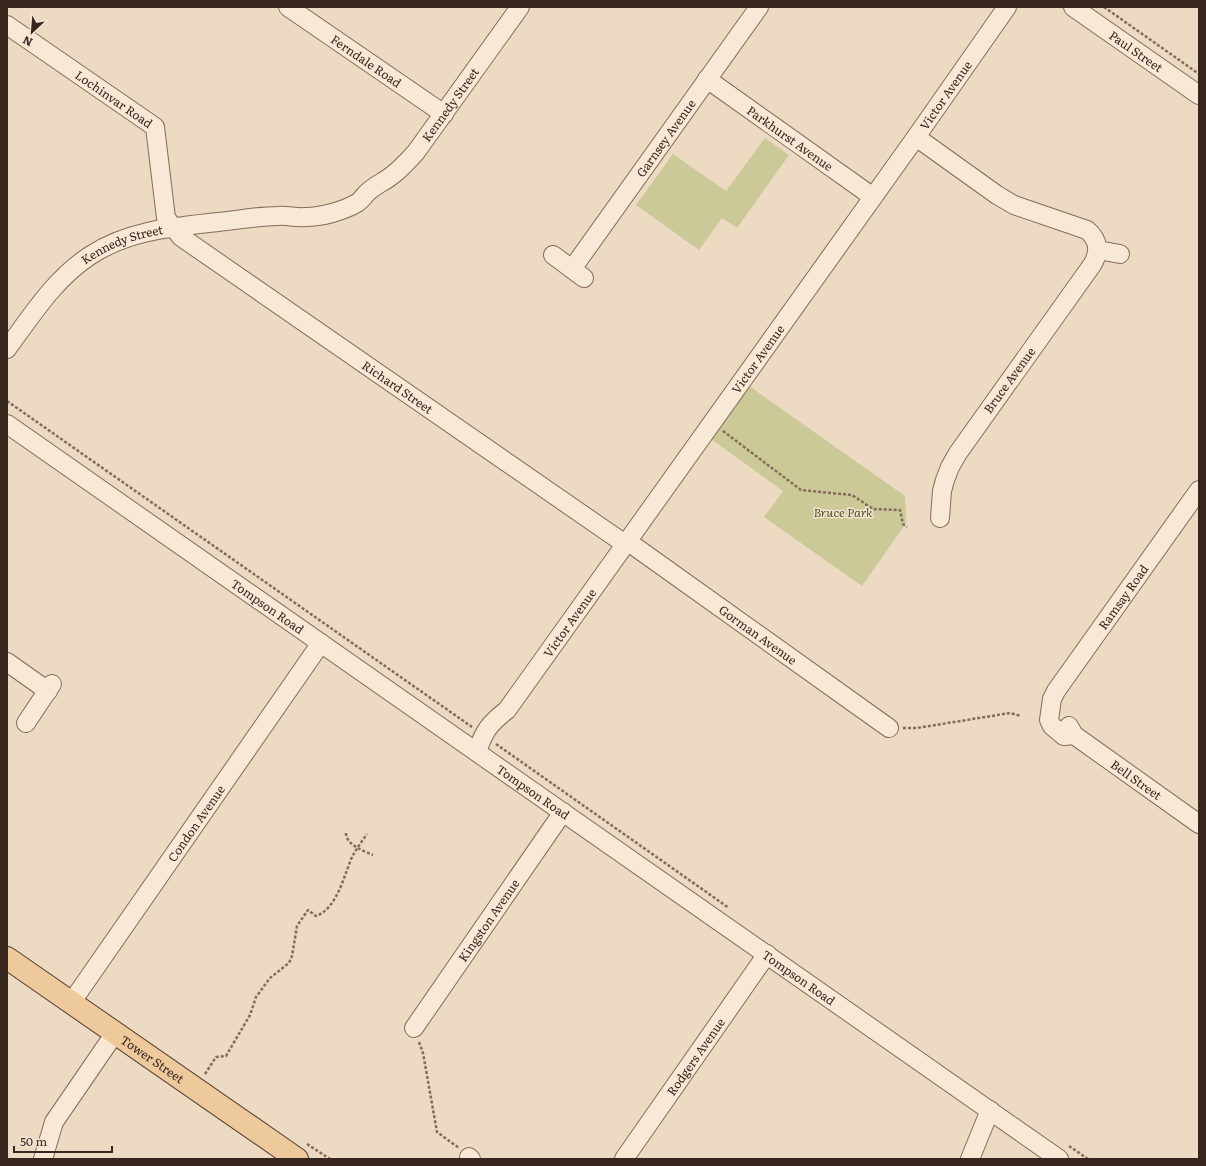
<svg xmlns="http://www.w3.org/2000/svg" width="1206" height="1166" font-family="Literata,serif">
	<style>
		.green { fill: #cac997 }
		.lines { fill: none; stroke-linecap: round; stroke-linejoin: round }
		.minor-casing { stroke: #866b5a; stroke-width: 20 }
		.major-casing { stroke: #533b2e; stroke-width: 24 }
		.path { stroke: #866b5a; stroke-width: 2.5; stroke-dasharray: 3 2; stroke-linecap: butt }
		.minor { stroke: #f7e9d6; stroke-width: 18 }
		.major { stroke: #eec99c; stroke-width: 22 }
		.labels { text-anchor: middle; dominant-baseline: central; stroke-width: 3; stroke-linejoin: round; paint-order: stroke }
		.street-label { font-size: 12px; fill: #36261e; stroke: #f4e5d2 }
		.park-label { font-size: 12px; font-style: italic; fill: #4d5225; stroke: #f4e5d2 }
	</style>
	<rect width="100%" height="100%" fill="#ecdac3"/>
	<!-- green -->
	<g class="green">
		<path d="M 765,138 L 789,155 L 737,228 L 722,218 L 699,250 L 636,205 L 673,154 L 726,191 Z"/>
		<path d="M 749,386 L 905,496 L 906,523 L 862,586 L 764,517 L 783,491 L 711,439 Z"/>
	</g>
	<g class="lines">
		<!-- minor casing -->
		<g class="minor-casing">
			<g id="minor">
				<path id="s1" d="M 288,7 L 444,114"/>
				<path id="s2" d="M 1073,7 L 1199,95"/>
				<path id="s3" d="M 7,25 L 155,127 L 166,218 L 181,237 L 625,544"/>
				<path id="s4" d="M 707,79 L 873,197"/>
				<path d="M 916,137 L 997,195 L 1014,205 L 1087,230 C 1099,240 1100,252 1092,265 L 958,453 L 950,467 L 945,480 L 942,491 L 940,518"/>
				<path d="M 1098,250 L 1120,254"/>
				<path d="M 553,255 L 584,278"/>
				<path id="s5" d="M 572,269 L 759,7"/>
				<path id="s6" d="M 7,349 C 32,315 55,278 91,255 C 129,230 174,227 218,222 C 238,220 258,216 278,216 C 287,215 296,218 305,217 C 322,217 343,211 357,203 C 362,200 364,195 368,192 C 374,186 383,182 390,177 C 400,170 408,161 416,152 L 520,7"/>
				<path id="s7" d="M 7,424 L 1059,1159"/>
				<path id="s8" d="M 627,541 L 889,728"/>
				<path d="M 7,662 L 48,691"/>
				<path d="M 26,723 L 52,684"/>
				<path id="s9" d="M 1069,726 L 1074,735 L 1199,824"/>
				<path id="s10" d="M 1074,735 L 1064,736 L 1052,726 L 1049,720 L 1052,699 L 1056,691 L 1199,490"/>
				<path id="s11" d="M 477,752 C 484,731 489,724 507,710 L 916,137 L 1007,7"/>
				<path id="s12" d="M 71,1003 L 321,643"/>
				<path id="s13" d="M 414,1028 L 563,812"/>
				<path d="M 469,1157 L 471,1159"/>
				<path d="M 43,1159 L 54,1122 L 115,1033"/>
				<path id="s14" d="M 624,1159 L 767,954"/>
				<path d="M 970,1159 L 990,1110"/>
			</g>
		</g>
		<!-- major casing -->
		<g class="major-casing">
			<g id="major">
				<path id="s15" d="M 7,958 L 297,1159"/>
			</g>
		</g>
		<!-- path -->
		<g class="path">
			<path d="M 1104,7 L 1199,74"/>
			<path d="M 7,401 L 472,727"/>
			<path d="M 723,431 L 801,490 L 852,495 L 873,509 L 900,510 L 903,524 L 907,527"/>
			<path d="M 903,728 L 917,728 L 1010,713 L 1021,716"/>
			<path d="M 496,744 L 729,908"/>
			<path d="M 346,833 C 346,845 364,851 373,855"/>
			<path d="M 419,1042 L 423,1053 L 437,1132 L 459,1148"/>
			<path d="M 205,1074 L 216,1057 L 226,1056 L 250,1015 L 256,997 L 270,978 L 289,963 L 292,956 L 297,926 L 308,910 L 316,916 C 338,908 344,874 353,855 C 357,848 362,841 367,834"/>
			<path d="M 307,1144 L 330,1159"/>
			<path d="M 1069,1146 L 1088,1159"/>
		</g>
		<!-- minor -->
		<use href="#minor" class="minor"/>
		<!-- major -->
		<use href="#major" class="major"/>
	</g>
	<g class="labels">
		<!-- street labels -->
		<g class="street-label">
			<text stroke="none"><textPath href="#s2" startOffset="77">Paul Street</textPath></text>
			<text stroke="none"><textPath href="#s1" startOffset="95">Ferndale Road</textPath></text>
			<text stroke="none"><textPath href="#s11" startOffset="808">Victor Avenue</textPath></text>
			<text stroke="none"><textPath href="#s3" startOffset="130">Lochinvar Road</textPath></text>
			<text stroke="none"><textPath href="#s6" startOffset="538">Kennedy Street</textPath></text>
			<text stroke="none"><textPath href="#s5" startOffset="161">Garnsey Avenue</textPath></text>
			<text stroke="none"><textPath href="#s4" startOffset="102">Parkhurst Avenue</textPath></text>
			<text stroke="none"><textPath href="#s6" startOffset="160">Kennedy Street</textPath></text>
			<text stroke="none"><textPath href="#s11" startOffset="484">Victor Avenue</textPath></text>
			<text transform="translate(1009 380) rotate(-54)">Bruce Avenue</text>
			<text stroke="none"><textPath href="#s3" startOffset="559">Richard Street</textPath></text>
			<text stroke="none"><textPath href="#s10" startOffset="178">Ramsay Road</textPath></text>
			<text stroke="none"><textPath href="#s7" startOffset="318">Tompson Road</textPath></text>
			<text stroke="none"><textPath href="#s11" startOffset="160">Victor Avenue</textPath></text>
			<text stroke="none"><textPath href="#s8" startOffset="161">Gorman Avenue</textPath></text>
			<text stroke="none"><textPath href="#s9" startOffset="87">Bell Street</textPath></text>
			<text stroke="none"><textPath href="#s7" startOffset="642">Tompson Road</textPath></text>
			<text stroke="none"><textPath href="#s12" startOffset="219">Condon Avenue</textPath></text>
			<text stroke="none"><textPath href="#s13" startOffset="131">Kingston Avenue</textPath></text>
			<text stroke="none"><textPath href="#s7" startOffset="966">Tompson Road</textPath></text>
			<text stroke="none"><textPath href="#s14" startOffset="125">Rodgers Avenue</textPath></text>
			<text stroke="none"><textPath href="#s15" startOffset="177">Tower Street</textPath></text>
		</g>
		<!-- park labels -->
		<g class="park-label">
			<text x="843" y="512">Bruce Park</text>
		</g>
	</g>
	<!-- border -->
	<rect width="1206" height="1166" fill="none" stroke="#36261e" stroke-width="16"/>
	<!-- north arrow -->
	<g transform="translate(32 32) rotate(206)" stroke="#f4e5d2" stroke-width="3" paint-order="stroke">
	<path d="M0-3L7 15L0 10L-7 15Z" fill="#36261e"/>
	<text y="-6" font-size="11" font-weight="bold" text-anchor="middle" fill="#36261e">N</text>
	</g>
	<!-- scale -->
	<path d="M14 1146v6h98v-6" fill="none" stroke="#36261e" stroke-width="2"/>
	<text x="20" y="1146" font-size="12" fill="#36261e" stroke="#f4e5d2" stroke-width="3" paint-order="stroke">50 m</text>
</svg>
